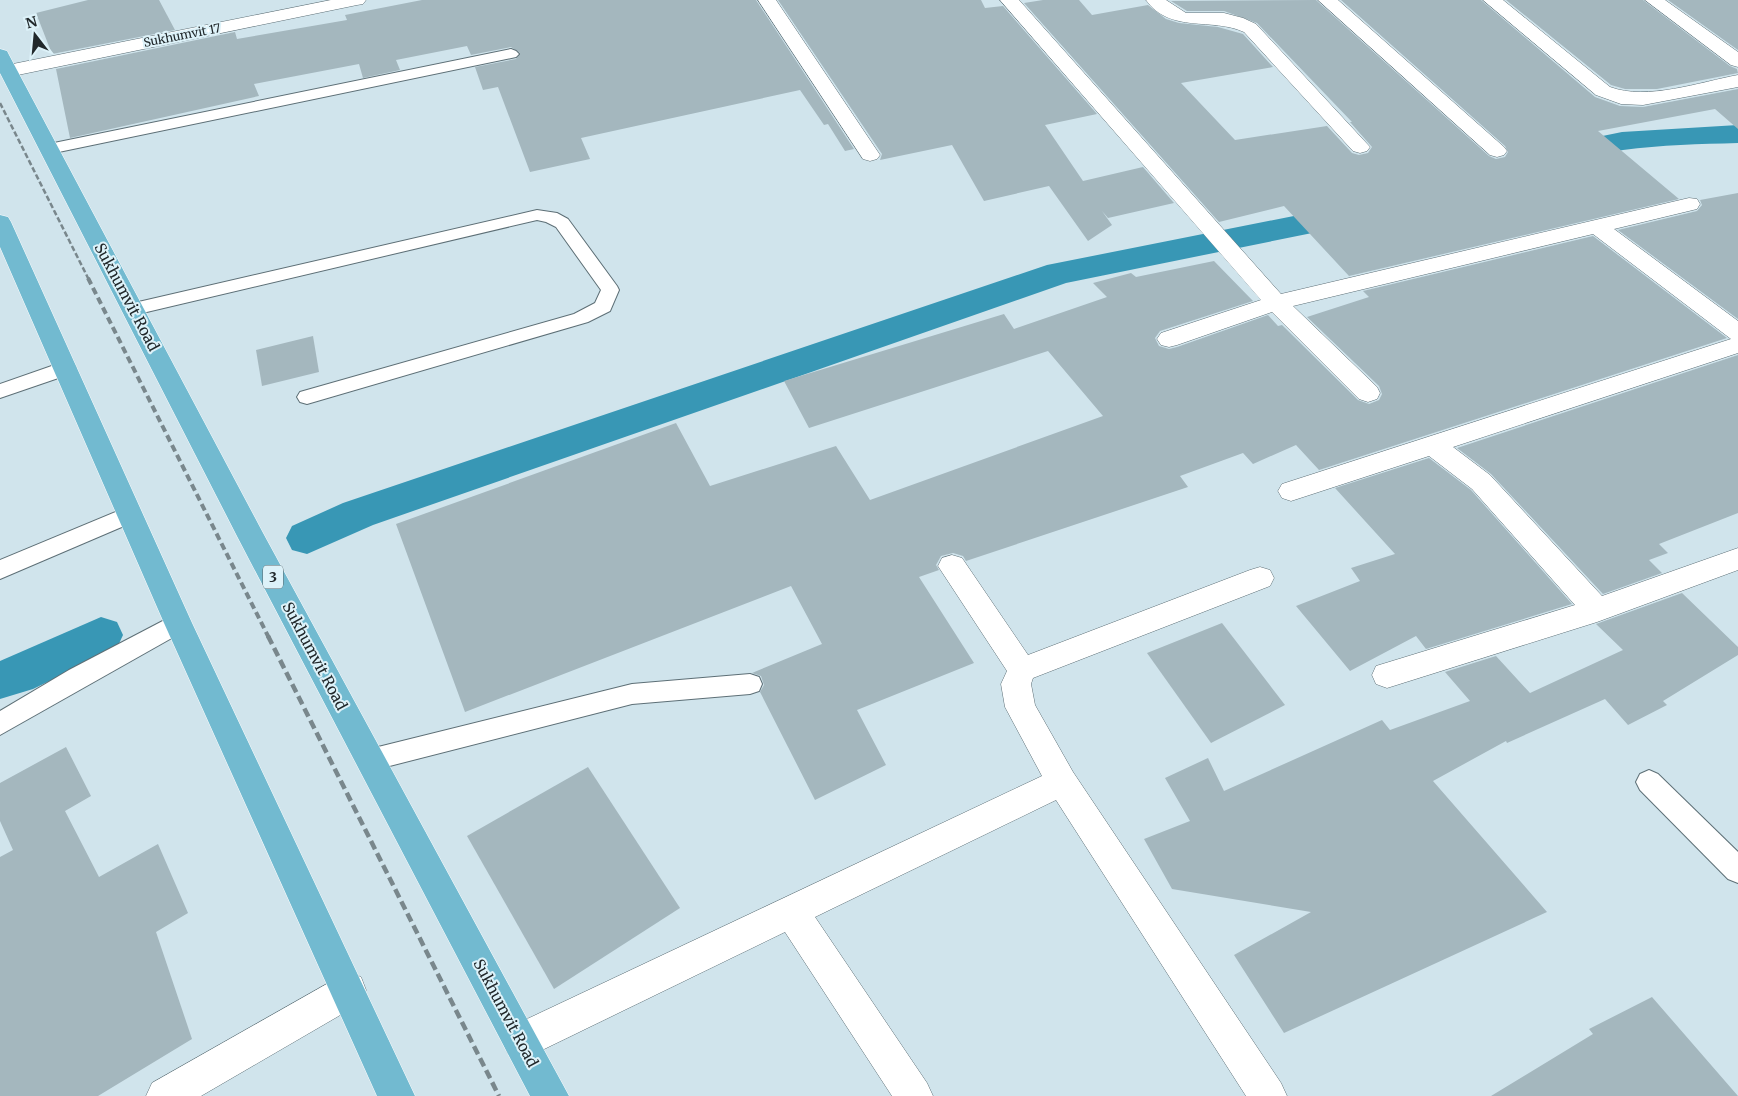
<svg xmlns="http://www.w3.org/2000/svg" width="1738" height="1096" font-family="Merriweather,serif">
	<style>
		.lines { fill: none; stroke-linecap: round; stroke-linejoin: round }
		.canal { fill: #3897b5; fill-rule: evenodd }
		.building { fill: #a4b7be }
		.service-casing { stroke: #5d6f76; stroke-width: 2 }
		.minor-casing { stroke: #5d6f76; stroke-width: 1 }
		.trunk-casing { stroke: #fff; stroke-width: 1 }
		.service { fill: #fff; fill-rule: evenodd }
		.minor { fill: #fff; fill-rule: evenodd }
		.trunk { fill: #72bad0; fill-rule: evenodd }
		.rail-far2 { stroke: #79878c; stroke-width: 2.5; stroke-dasharray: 5.5 2.5; stroke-linecap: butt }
		.rail-far1 { stroke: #79878c; stroke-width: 4; stroke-dasharray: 7 4; stroke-linecap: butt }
		.rail { stroke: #79878c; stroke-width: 4.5; stroke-dasharray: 9 4.5; stroke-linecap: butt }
		.labels { text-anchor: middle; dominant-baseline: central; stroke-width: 4; stroke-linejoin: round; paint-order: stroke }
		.far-street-label { font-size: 12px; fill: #21282b; stroke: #ddf2f9 }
		.shield { fill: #ddf2f9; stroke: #596569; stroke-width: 1 }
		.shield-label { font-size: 14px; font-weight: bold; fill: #21282b }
		.street-label { font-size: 15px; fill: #21282b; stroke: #ddf2f9 }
	</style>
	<rect width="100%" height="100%" fill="#d0e4ec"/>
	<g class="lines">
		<!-- canal -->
		<g class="canal">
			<path d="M 1738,125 L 1738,143 C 1700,144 1661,145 1623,150 C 1599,154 1565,167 1544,162 L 1539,155 L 1544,148 L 1622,132 Z"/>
			<path d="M 1359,201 L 1371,204 L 1376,211 L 1371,218 L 1327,230 L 1066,283 L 373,525 L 307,554 L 292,550 L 286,538 L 292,526 L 343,503 L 1047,265 L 1324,210 Z"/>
			<path d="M 101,617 L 117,622 L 123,635 L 117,648 L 33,689 L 0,699 L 0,661 Z"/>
		</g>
	</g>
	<!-- building -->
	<g class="building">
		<path d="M 88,0 L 159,0 L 175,30 L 52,54 L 36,13 Z"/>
		<path d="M 422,0 L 756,0 L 854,149 L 845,151 L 828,124 L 824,125 L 800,90 L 581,138 L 590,159 L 530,172 L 498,87 L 483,90 L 475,67 L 516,59 L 520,53 L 511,47 L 471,55 L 467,46 L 396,60 L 400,70 L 363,78 L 359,64 L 254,84 L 259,96 L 70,138 L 56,69 L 235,32 L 237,39 L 347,20 L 345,15 Z"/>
		<path d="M 778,0 L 981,0 L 985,8 L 1003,6 L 1097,114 L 1045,125 L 1083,181 L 1143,167 L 1174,203 L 1108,218 L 1102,211 L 1112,225 L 1088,241 L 1049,186 L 984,201 L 952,145 L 880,160 L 882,154 Z"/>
		<path d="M 1043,0 L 1079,0 L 1092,15 L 1148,5 L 1166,19 L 1179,23 L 1218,27 L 1243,34 L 1273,67 L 1181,83 L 1235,140 L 1327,126 L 1352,153 L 1359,155 L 1368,153 L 1372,147 L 1350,122 L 1352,122 L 1257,23 L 1224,11 L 1187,11 L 1171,1 L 1316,0 L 1489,156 L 1496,159 L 1505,157 L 1508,152 L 1505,146 L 1341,0 L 1481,0 L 1595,97 L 1620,106 L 1643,107 L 1738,89 L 1738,129 L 1715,109 L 1598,131 L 1679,199 L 1349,276 L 1284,206 L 1219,222 L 1024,3 Z"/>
		<path d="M 1506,0 L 1643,0 L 1730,66 L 1737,69 L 1738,73 L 1657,89 L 1625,89 L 1611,85 Z"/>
		<path d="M 1668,0 L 1738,0 L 1738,50 Z"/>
		<path d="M 1738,193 L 1738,319 L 1618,230 L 1697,211 L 1702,205 L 1700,200 Z"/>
		<path d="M 1593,236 L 1727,338 L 1319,470 L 1296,445 L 1253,464 L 1243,453 L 1180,476 L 1188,487 L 966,561 L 963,556 L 953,553 L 941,556 L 936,565 L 939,570 L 919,577 L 974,663 L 857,710 L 886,765 L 815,800 L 760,692 L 764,685 L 761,676 L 752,673 L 822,644 L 791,586 L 465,712 L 396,524 L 676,423 L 710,486 L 836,446 L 870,500 L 1103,416 L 1048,351 L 809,428 L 784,381 L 1004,314 L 1014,329 L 1107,297 L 1093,283 L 1131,273 L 1136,277 L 1214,261 L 1253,301 L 1160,331 L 1155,338 L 1159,346 L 1169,349 L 1177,347 L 1268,315 L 1278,326 L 1282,325 L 1358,400 L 1369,404 L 1379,400 L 1382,394 L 1379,386 L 1307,317 L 1369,297 L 1363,291 Z"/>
		<path d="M 313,336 L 319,372 L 262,386 L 256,350 Z"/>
		<path d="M 1738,355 L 1738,513 L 1659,544 L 1668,553 L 1649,560 L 1662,573 L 1603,594 L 1491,474 L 1457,448 Z"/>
		<path d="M 1429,458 L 1471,490 L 1572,604 L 1426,649 L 1416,636 L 1350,671 L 1296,606 L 1360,581 L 1351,568 L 1395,554 L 1335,488 Z"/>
		<path d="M 1682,593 L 1738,647 L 1738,655 L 1663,701 L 1667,705 L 1628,725 L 1605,699 L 1507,743 L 1506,741 L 1433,781 L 1547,912 L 1284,1033 L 1234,955 L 1311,912 L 1172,889 L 1144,839 L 1190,821 L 1165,778 L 1208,758 L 1224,791 L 1382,720 L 1390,730 L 1470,701 L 1445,672 L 1496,656 L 1530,693 L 1623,650 L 1596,624 Z"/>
		<path d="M 1222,623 L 1285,705 L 1211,743 L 1147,653 Z"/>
		<path d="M 66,747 L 91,796 L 65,811 L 99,877 L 158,844 L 188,913 L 156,932 L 192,1039 L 98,1096 L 0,1096 L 0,857 L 13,850 L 0,821 L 0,783 Z"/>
		<path d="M 588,767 L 680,908 L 554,989 L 467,836 Z"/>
		<path d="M 1652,997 L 1738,1096 L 1491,1096 L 1593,1034 L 1589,1029 Z"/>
	</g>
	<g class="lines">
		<!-- service casing -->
		<g class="service-casing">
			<g id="service">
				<path d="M 511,49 L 516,51 L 519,54 L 516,57 L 49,154 L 43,153 L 41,149 L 43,145 L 49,144 Z"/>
				<path d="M 537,210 L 557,213 L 568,219 L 617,286 L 619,290 L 610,311 L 588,322 L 307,404 L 300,402 L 297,397 L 300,392 L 574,314 L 595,303 L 601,290 L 556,227 L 546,222 L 537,220 L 134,315 L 127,313 L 124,309 L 127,305 L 134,303 Z"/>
				<path d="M 66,361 L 73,363 L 76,368 L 73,373 L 0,398 L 0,384 Z"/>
				<path d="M 130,506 L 138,508 L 141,514 L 138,520 L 0,579 L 0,560 Z"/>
				<path d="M 178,613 L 186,616 L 190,623 L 186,630 L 0,735 L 0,711 L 69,670 Z"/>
				<path d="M 750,674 L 759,677 L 762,684 L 759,691 L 750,694 L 632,704 L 370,771 L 361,768 L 357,760 L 361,752 L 370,749 L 632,684 Z"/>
				<path d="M 1649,770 L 1658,774 L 1738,852 L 1738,883 L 1728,879 L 1640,790 L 1636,782 L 1640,774 Z"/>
			</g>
		</g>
		<!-- minor casing -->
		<g class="minor-casing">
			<g id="minor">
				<path d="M 331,0 L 366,0 L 363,4 L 357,5 L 8,77 L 0,73 L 1,67 L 8,65 Z"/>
				<path d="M 758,0 L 776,0 L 880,155 L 877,159 L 870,161 L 863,159 Z"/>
				<path d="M 1000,0 L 1019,0 L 1281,294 L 1689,198 L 1697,199 L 1700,204 L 1697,209 L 1614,229 L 1738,321 L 1738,353 L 1453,447 L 1490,475 L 1602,596 L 1738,548 L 1738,570 L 1597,622 L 1387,688 L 1376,684 L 1372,675 L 1376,666 L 1575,605 L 1472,489 L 1429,456 L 1291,501 L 1282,498 L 1278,491 L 1282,484 L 1731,339 L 1593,234 L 1293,306 L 1377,387 L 1380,393 L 1377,399 L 1368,402 L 1359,399 L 1272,312 L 1177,345 L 1169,347 L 1161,345 L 1157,339 L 1161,333 L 1261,300 Z"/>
				<path d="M 1146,0 L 1166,0 L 1186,13 L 1224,13 L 1243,18 L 1256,24 L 1370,147 L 1367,151 L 1360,153 L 1353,151 L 1244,32 C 1212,17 1170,34 1146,0 Z"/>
				<path d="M 1318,0 L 1338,0 L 1504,147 L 1507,151 L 1504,155 L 1497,157 L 1490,155 Z"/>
				<path d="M 1483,0 L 1503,0 L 1610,87 C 1647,101 1700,82 1738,75 L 1738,87 L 1643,105 L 1621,104 L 1596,95 Z"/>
				<path d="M 1645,0 L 1665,0 L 1738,52 L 1738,67 L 1731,65 Z"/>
				<path d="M 952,555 L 962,558 L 1028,655 L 1250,570 L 1260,567 L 1270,570 L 1274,578 L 1270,586 L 1033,678 L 1031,684 L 1035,705 L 1073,772 L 1281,1083 L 1287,1096 L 1246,1096 L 1056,800 L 815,917 L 927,1083 L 933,1096 L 892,1096 L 785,932 L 534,1054 L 521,1059 L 508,1054 L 503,1041 L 508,1028 L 1042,776 L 1005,707 L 1001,684 L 1007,671 L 938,566 L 942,558 Z"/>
				<path d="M 348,972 L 361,977 L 366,990 L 361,1003 L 201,1096 L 146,1096 L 152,1083 Z"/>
			</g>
		</g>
		<!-- trunk casing -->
		<g class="trunk-casing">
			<g id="trunk">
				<path d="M 0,49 L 7,51 L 9,55 L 263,533 L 569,1096 L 530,1096 L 238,538 L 0,73 Z"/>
				<path d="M 0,215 L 8,217 L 11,222 L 192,623 L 415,1096 L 377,1096 L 164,623 L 0,247 Z"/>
			</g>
		</g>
		<!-- service -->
		<use href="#service" class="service"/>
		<!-- minor -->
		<use href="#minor" class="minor"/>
		<!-- trunk -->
		<use href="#trunk" class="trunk"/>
		<!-- rail-far2 -->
		<path class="rail-far2" d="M 0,103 L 89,280"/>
		<!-- rail-far1 -->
		<path class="rail-far1" d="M 88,278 L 269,638"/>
		<!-- rail -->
		<path class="rail" d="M 268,636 L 499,1096"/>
	</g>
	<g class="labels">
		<!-- far-street labels -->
		<g class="far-street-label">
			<text transform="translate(182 35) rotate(-11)">Sukhumvit 17</text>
		</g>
		<!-- shield labels -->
		<rect class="shield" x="263" y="565.5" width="20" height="23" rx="4"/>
		<g class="shield-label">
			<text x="273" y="577">3</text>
		</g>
		<!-- street labels -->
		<g class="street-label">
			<text transform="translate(127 297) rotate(62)">Sukhumvit Road</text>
			<text transform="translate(315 656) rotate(62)">Sukhumvit Road</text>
			<text transform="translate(506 1013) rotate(62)">Sukhumvit Road</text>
		</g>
	</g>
	<!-- north arrow -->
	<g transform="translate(35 35) rotate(344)" stroke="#ddf2f9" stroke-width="4" paint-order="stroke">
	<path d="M0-4L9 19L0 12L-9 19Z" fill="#21282b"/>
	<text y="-8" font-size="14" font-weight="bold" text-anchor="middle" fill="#21282b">N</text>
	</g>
</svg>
